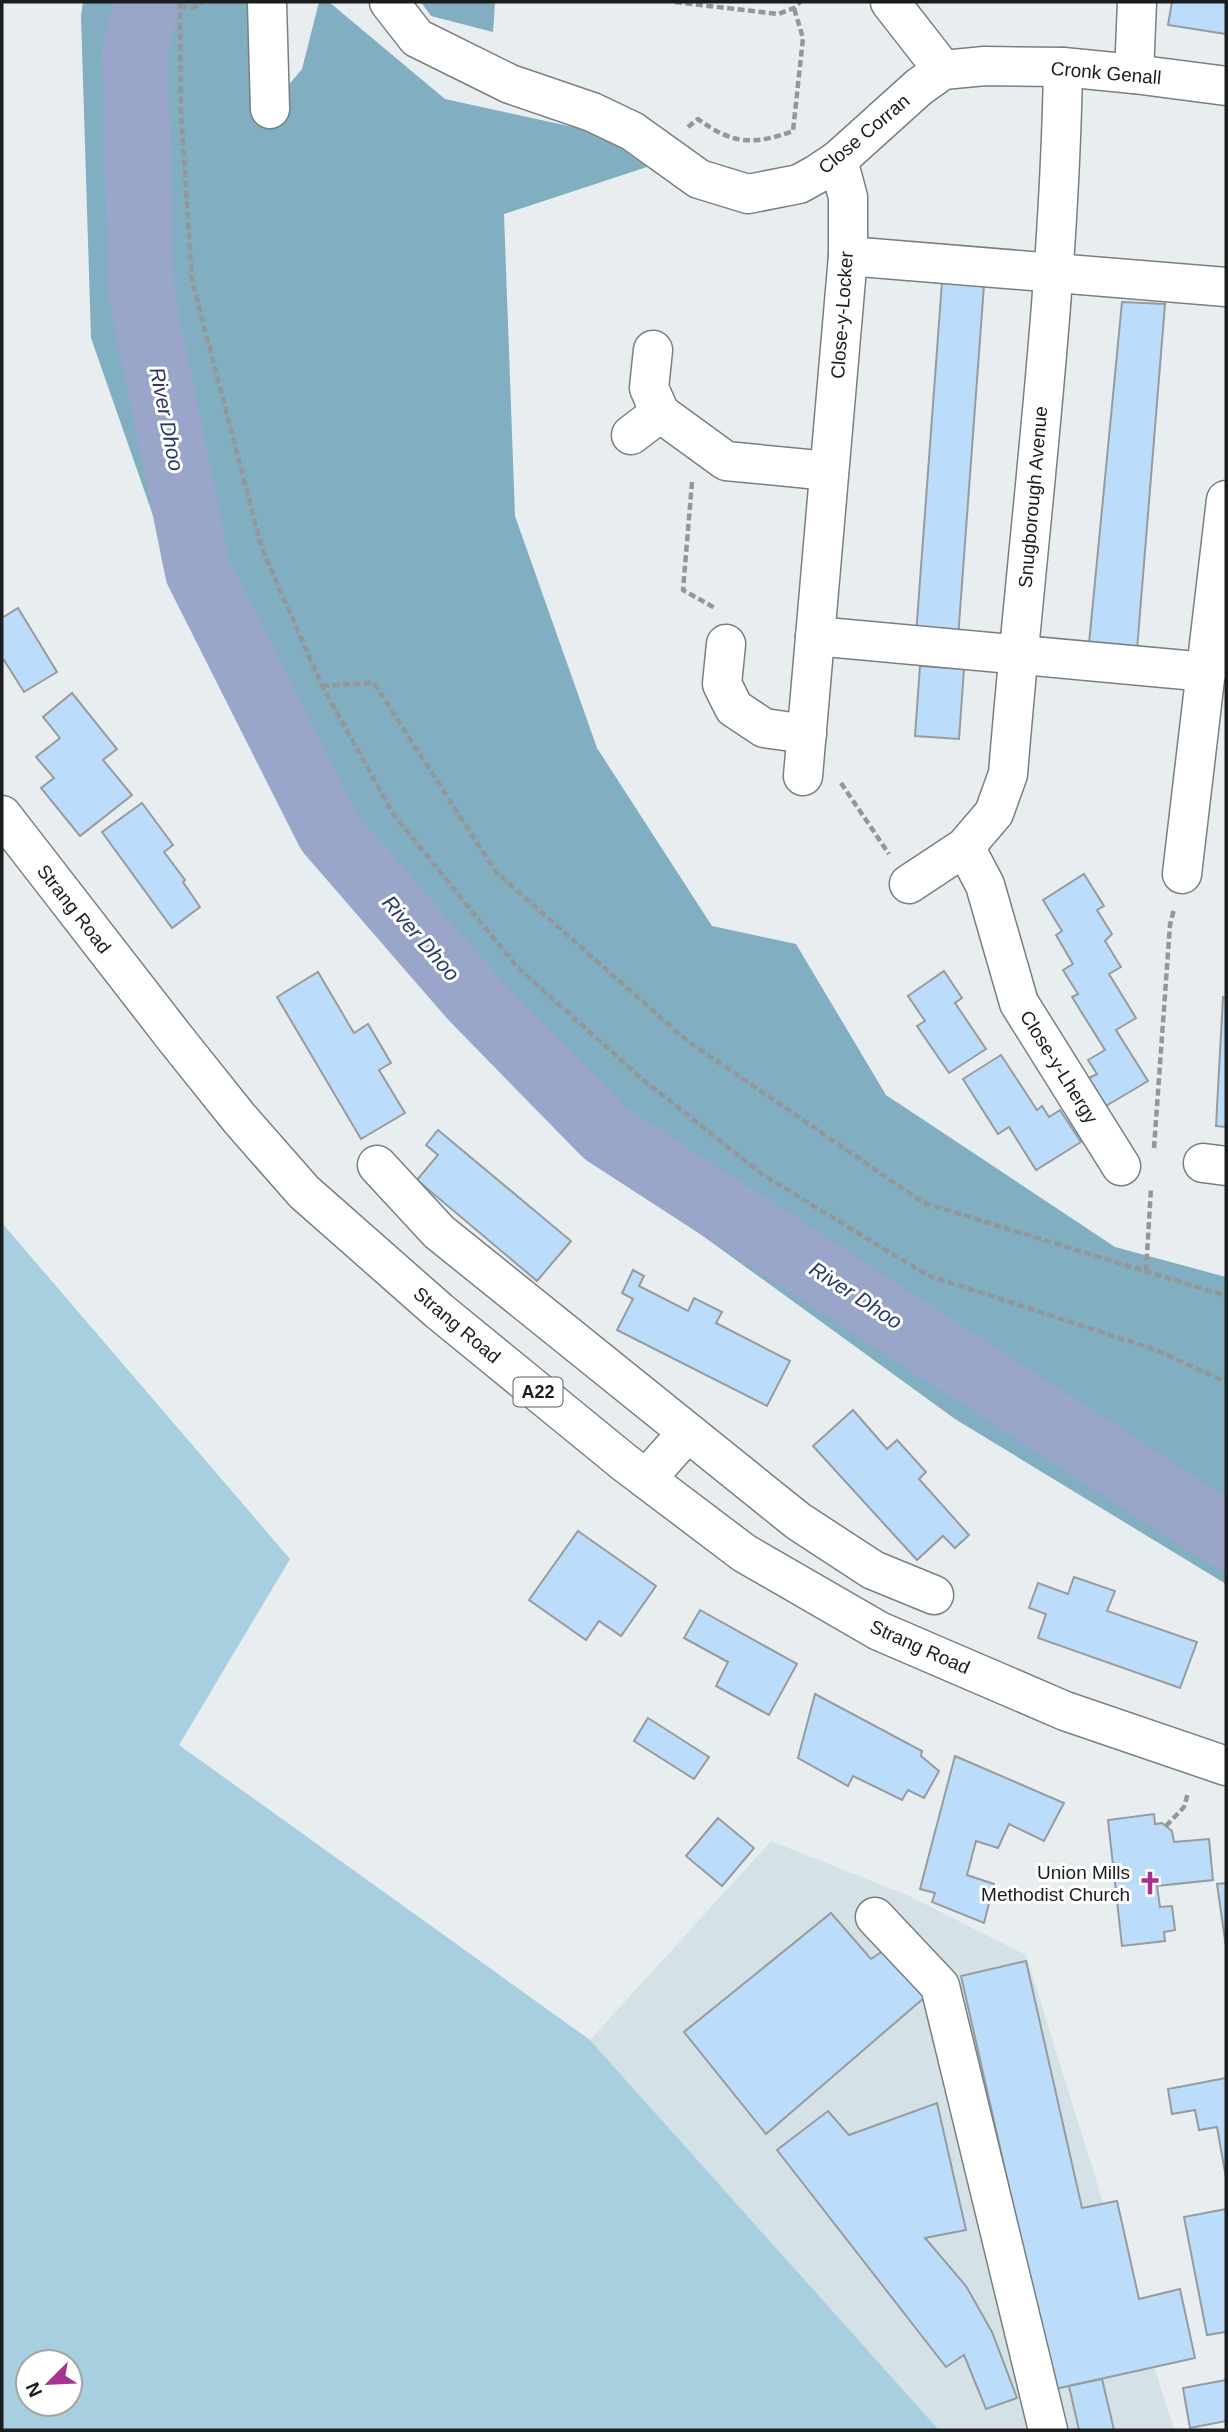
<svg xmlns="http://www.w3.org/2000/svg" width="1228" height="2432" font-family="Arial,sans-serif">
	<style>
		.built { fill: #d4e2e7 }
		.green { fill: #a8cfdf; fill-rule: evenodd }
		.forest { fill: #81aec0 }
		.lines { fill: none; stroke-linecap: round; stroke-linejoin: round }
		.river { stroke: #99a6ca; stroke-width: 66 }
		.building { fill: #bcdcfb; stroke: #989b9e; stroke-width: 2 }
		.minor-casing { stroke: #7a7f81; stroke-width: 41 }
		.major-casing { stroke: #7a7f81; stroke-width: 41 }
		.path { stroke: #939798; stroke-width: 4.5; stroke-dasharray: 7 3.5; stroke-linecap: butt }
		.minor { stroke: #fff; stroke-width: 38 }
		.major { stroke: #fff; stroke-width: 38 }
		.labels { text-anchor: middle; dominant-baseline: central; stroke-width: 6; stroke-linejoin: round; paint-order: stroke }
		.shield { fill: #fff; stroke: #5f6061; stroke-width: 2 }
		.shield-label { font-size: 18px; font-weight: bold; fill: #1a1c1d }
		.street-label { font-size: 19px; fill: #1a1c1d; stroke: #fff }
		.poi-label { font-size: 19px; fill: #1a1c1d; stroke: #fff; text-anchor: end }
		.water-label { font-size: 21px; font-style: italic; fill: #2a3867; stroke: #fff }
	</style>
	<rect width="100%" height="100%" fill="#e8edef"/>
	<!-- built -->
	<path class="built" d="M 771,1841 L 909,1896 L 1026,1955 L 1174,2430 L 939,2430 L 590,2040 Z"/>
	<!-- green -->
	<path class="green" d="M 2,1223 L 290,1559 L 179,1745 L 590,2040 L 939,2430 L 2,2430 ZM 28,2362 L 70,2362 L 70,2404 L 28,2404 Z"/>
	<!-- forest -->
	<g class="forest">
		<path d="M 83,2 L 250,2 L 260,119 L 302,69 L 319,2 L 329,2 L 445,99 L 600,133 L 647,167 L 504,214 L 515,516 L 597,748 L 712,926 L 796,944 L 886,1095 L 1115,1247 L 1226,1277 L 1226,1584 L 955,1419 L 652,1199 L 367,905 L 193,630 L 91,338 L 81,16 Z"/>
		<path d="M 421,2 L 495,2 L 493,32 L 431,16 Z"/>
	</g>
	<g class="lines">
		<!-- river -->
		<path class="river" d="M 147,2 L 135,50 L 141,291 L 198,572 L 329,832 L 473,998 L 605,1133 L 1226,1536"/>
	</g>
	<!-- building -->
	<g class="building">
		<path d="M 1172,2 L 1226,2 L 1226,34 L 1168,25 Z"/>
		<path d="M 942,282 L 984,285 L 958,638 L 916,635 Z"/>
		<path d="M 1122,302 L 1165,304 L 1137,650 L 1089,644 Z"/>
		<path d="M 18,608 L 57,672 L 24,692 L 4,660 L 2,662 L 2,618 Z"/>
		<path d="M 920,666 L 964,669 L 959,739 L 915,736 Z"/>
		<path d="M 72,693 L 117,749 L 103,760 L 132,795 L 80,836 L 41,788 L 54,778 L 36,757 L 60,738 L 43,717 Z"/>
		<path d="M 142,803 L 173,845 L 164,852 L 185,880 L 183,882 L 200,907 L 172,928 L 102,832 Z"/>
		<path d="M 1084,874 L 1104,906 L 1097,910 L 1112,934 L 1105,941 L 1121,967 L 1109,974 L 1136,1018 L 1116,1030 L 1148,1081 L 1106,1106 L 1089,1078 L 1097,1074 L 1088,1060 L 1105,1050 L 1072,997 L 1078,994 L 1063,970 L 1073,964 L 1056,935 L 1062,931 L 1043,900 Z"/>
		<path d="M 944,971 L 962,998 L 955,1003 L 986,1049 L 949,1073 L 917,1026 L 925,1021 L 908,996 Z"/>
		<path d="M 318,972 L 354,1033 L 368,1024 L 391,1063 L 379,1070 L 405,1113 L 361,1139 L 277,997 Z"/>
		<path d="M 1223,997 L 1226,998 L 1226,1127 L 1216,1126 Z"/>
		<path d="M 1001,1055 L 1037,1110 L 1042,1106 L 1049,1117 L 1060,1110 L 1081,1142 L 1036,1170 L 1009,1127 L 998,1134 L 963,1079 Z"/>
		<path d="M 438,1130 L 571,1241 L 537,1281 L 417,1180 L 438,1155 L 426,1145 Z"/>
		<path d="M 633,1270 L 644,1276 L 639,1286 L 688,1311 L 694,1298 L 722,1312 L 716,1323 L 790,1361 L 767,1406 L 617,1330 L 633,1299 L 622,1293 Z"/>
		<path d="M 853,1410 L 887,1449 L 897,1440 L 926,1472 L 919,1479 L 969,1535 L 955,1548 L 943,1536 L 917,1560 L 813,1446 Z"/>
		<path d="M 578,1531 L 656,1586 L 621,1636 L 599,1621 L 586,1640 L 529,1600 Z"/>
		<path d="M 1074,1577 L 1115,1591 L 1107,1611 L 1197,1642 L 1180,1688 L 1038,1638 L 1046,1614 L 1029,1608 L 1038,1583 L 1068,1594 Z"/>
		<path d="M 700,1610 L 797,1664 L 769,1715 L 716,1686 L 728,1662 L 684,1638 Z"/>
		<path d="M 815,1694 L 922,1751 L 921,1756 L 939,1771 L 924,1798 L 908,1790 L 902,1800 L 853,1776 L 848,1786 L 798,1758 Z"/>
		<path d="M 648,1718 L 709,1757 L 694,1779 L 634,1741 Z"/>
		<path d="M 955,1756 L 1064,1803 L 1044,1841 L 1009,1824 L 998,1848 L 976,1841 L 967,1875 L 994,1884 L 984,1923 L 932,1902 L 935,1893 L 920,1889 Z"/>
		<path d="M 1154,1814 L 1155,1824 L 1162,1823 L 1172,1831 L 1174,1842 L 1209,1839 L 1213,1880 L 1157,1886 L 1160,1907 L 1172,1906 L 1175,1930 L 1164,1932 L 1165,1941 L 1122,1946 L 1108,1820 Z"/>
		<path d="M 718,1818 L 754,1848 L 722,1886 L 686,1856 Z"/>
		<path d="M 1226,1883 L 1226,1947 L 1217,1884 Z"/>
		<path d="M 831,1913 L 871,1959 L 887,1948 L 925,1997 L 766,2134 L 684,2032 Z"/>
		<path d="M 1026,1961 L 1082,2208 L 1117,2201 L 1139,2299 L 1180,2289 L 1195,2358 L 1055,2389 L 961,1976 Z"/>
		<path d="M 1226,2078 L 1226,2178 L 1217,2127 L 1199,2130 L 1195,2110 L 1172,2114 L 1168,2089 Z"/>
		<path d="M 937,2103 L 966,2230 L 925,2238 L 966,2286 L 992,2332 L 1017,2398 L 986,2409 L 964,2355 L 946,2367 L 777,2150 L 828,2111 L 849,2135 Z"/>
		<path d="M 1226,2209 L 1226,2332 L 1207,2335 L 1184,2217 Z"/>
		<path d="M 1102,2379 L 1114,2430 L 1079,2430 L 1069,2386 Z"/>
		<path d="M 1226,2380 L 1226,2421 L 1190,2428 L 1183,2388 Z"/>
	</g>
	<g class="lines">
		<!-- minor casing -->
		<g class="minor-casing">
			<g id="minor">
				<path d="M 267,2 L 270,109"/>
				<path d="M 389,2 L 417,38 L 510,84 L 592,112 L 632,131 L 699,179 L 748,194 L 799,184 L 817,174 L 838,160 L 919,87 L 943,70 L 985,66 L 1063,67 L 1134,74 L 1226,86"/>
				<path d="M 890,2 L 943,70"/>
				<path d="M 1134,74 L 1137,2"/>
				<path d="M 848,256 L 1226,287"/>
				<path d="M 653,350 L 649,388 L 660,413 L 726,461 L 829,471"/>
				<path d="M 631,435 L 660,413"/>
				<path d="M 815,636 L 1207,672"/>
				<path d="M 726,644 L 722,684 L 734,708 L 764,728 L 807,734"/>
				<path d="M 803,776 L 848,256 L 848,197 L 838,160"/>
				<path d="M 965,847 L 985,885 L 1019,1003 L 1121,1166"/>
				<path d="M 1182,874 L 1226,500"/>
				<path d="M 909,884 L 965,847 L 994,813 L 1008,774 C 1027,539 1059,303 1063,67"/>
				<path d="M 1203,1163 L 1226,1166"/>
				<path d="M 377,1165 L 439,1232 L 798,1521 L 873,1570 L 934,1595"/>
				<path d="M 646,1479 L 687,1433"/>
				<path d="M 875,1917 L 940,1986 L 1048,2430"/>
			</g>
		</g>
		<!-- major casing -->
		<g class="major-casing">
			<path id="major" d="M 2,815 L 175,1038 L 239,1118 L 304,1192 L 439,1311 L 625,1463 L 744,1553 L 879,1631 L 1065,1711 L 1226,1766"/>
		</g>
		<!-- path -->
		<g class="path">
			<path d="M 180,2 L 181,112 L 192,280 L 262,549 L 322,686 L 394,815 L 517,967 L 641,1078 L 763,1175 L 927,1275 L 1156,1350 L 1226,1382"/>
			<path d="M 675,2 L 778,14 L 794,8 L 800,2"/>
			<path d="M 180,7 L 194,7 L 203,2"/>
			<path d="M 688,127 L 698,119 C 733,145 754,145 793,131 L 803,38 L 794,8"/>
			<path d="M 692,482 L 683,590 L 715,608"/>
			<path d="M 322,686 L 374,683 L 496,872 L 685,1039 L 924,1203 L 1226,1296"/>
			<path d="M 841,783 L 889,854"/>
			<path d="M 1154,1148 L 1170,925 L 1174,909"/>
			<path d="M 1146,1271 L 1151,1188"/>
			<path d="M 1166,1826 L 1184,1807 L 1188,1793"/>
		</g>
		<!-- minor -->
		<use href="#minor" class="minor"/>
		<!-- major -->
		<use href="#major" class="major"/>
	</g>
	<!-- icons -->
	<defs>
		<g id="church-bare" transform="scale(1.89)"><path d="M-1.2-6h2.4v3.5h3.3v2.4h-3.3V6h-2.4V-.1h-3.3v-2.4h3.3Z" fill="#a6348f" stroke="#fff" stroke-width="2.5" paint-order="stroke"/></g>
	</defs>
	<g fill-rule="evenodd">
		<use href="#church-bare" x="1150" y="1883"/>
	</g>
	<g class="labels">
		<!-- shield labels -->
		<rect class="shield" x="513.5" y="1377.5" width="49" height="29" rx="5"/>
		<g class="shield-label">
			<text x="538" y="1392">A22</text>
		</g>
		<!-- street labels -->
		<g class="street-label">
			<text transform="translate(1106 73) rotate(5)">Cronk Genall</text>
			<text transform="translate(864 134) rotate(-40)">Close Corran</text>
			<text transform="translate(842 315) rotate(-86)">Close-y-Locker</text>
			<text transform="translate(1033 497) rotate(-85)">Snugborough Avenue</text>
			<text transform="translate(74 909) rotate(52)">Strang Road</text>
			<text transform="translate(1059 1067) rotate(58)">Close-y-Lhergy</text>
			<text transform="translate(457 1325) rotate(40)">Strang Road</text>
			<text transform="translate(920 1647) rotate(24)">Strang Road</text>
		</g>
		<!-- poi labels -->
		<g class="poi-label">
			<text x="1130" y="1872">Union Mills<tspan x="1130" dy="22">Methodist Church</tspan></text>
		</g>
		<!-- water labels -->
		<g class="water-label">
			<text transform="translate(167 419) rotate(79)">River Dhoo</text>
			<text transform="translate(421 938) rotate(49)">River Dhoo</text>
			<text transform="translate(856 1295) rotate(33)">River Dhoo</text>
		</g>
	</g>
	<!-- border -->
	<rect width="1228" height="2432" fill="none" stroke="#1a1c1d" stroke-width="7"/>
	<!-- north arrow -->
	<g transform="translate(49 2383) rotate(246)"><circle r="33" fill="#ffffff" stroke="#a3a4a5" stroke-width="2"/>
	<path d="M0-5L12 26L0 18L-12 26Z" fill="#a6348f"/>
	<text y="-10" font-size="19" font-weight="bold" text-anchor="middle" fill="#1a1c1d">N</text>
	</g>
</svg>
